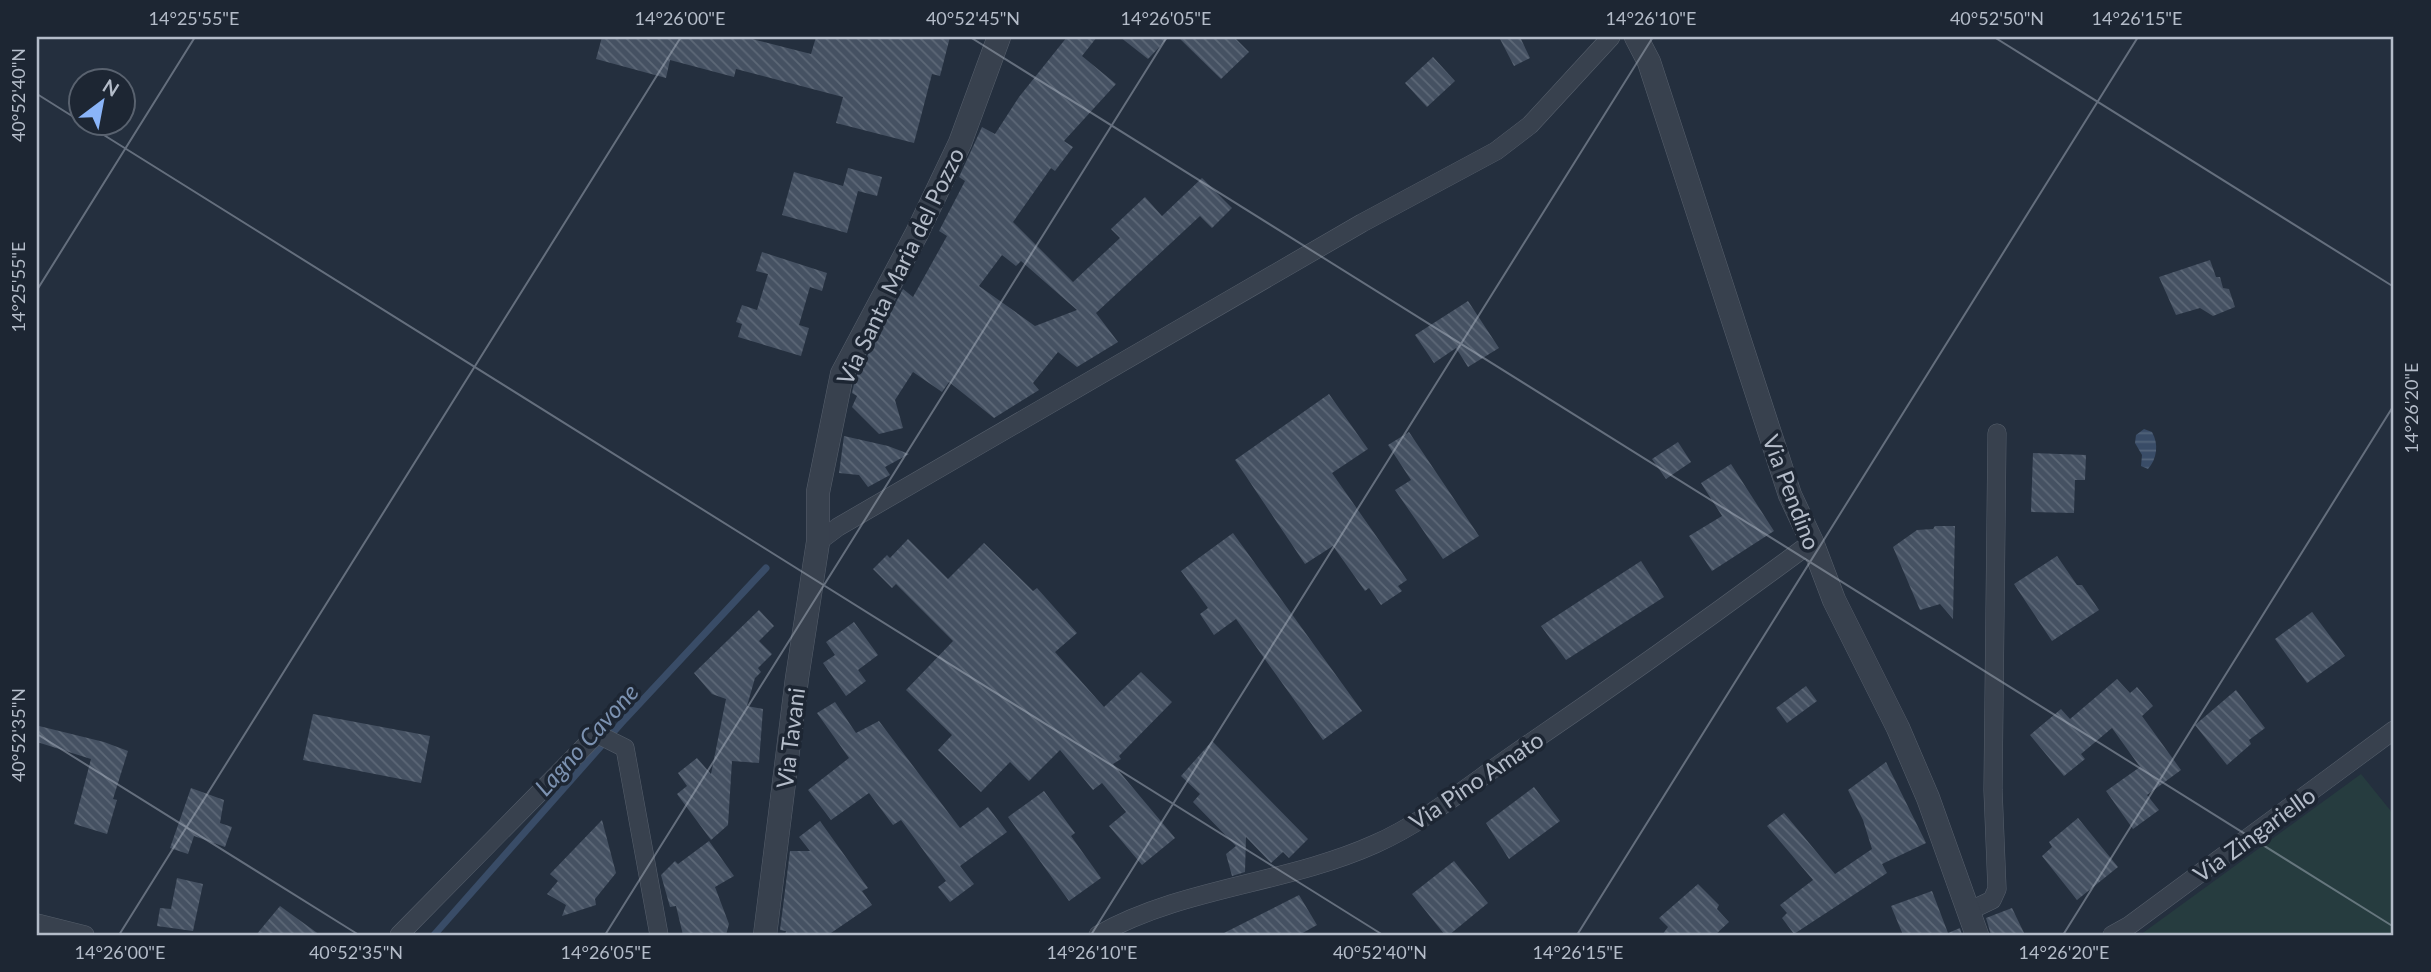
<svg xmlns="http://www.w3.org/2000/svg" width="2431" height="972" font-family="Lato,sans-serif">
	<style>
		.green { fill: #263c3f }
		.water { fill: url(#water-rules) }
		.lines { fill: none; stroke-linecap: round; stroke-linejoin: round }
		.stream { stroke: #394c67; stroke-width: 7 }
		.building { fill: url(#building-back-hatch); fill-rule: evenodd }
		.minor-casing { stroke: #565f6c; stroke-width: 19 }
		.tertiary-casing { stroke: #565f6c; stroke-width: 24 }
		.minor { stroke: #38414e; stroke-width: 18 }
		.tertiary { stroke: #38414e; stroke-width: 23 }
		.ticks { fill: none; stroke: #b4bcc9; stroke-width: 2; stroke-opacity: 0.45 }
		.labels { text-anchor: middle; dominant-baseline: central; stroke-width: 7; stroke-linejoin: round; paint-order: stroke }
		.street-label { font-size: 23px; fill: #b4bcc9; stroke: #1d2633 }
		.water-label { font-size: 24px; font-style: italic; fill: #7c92b1; stroke: #1d2633 }
		.neatline { fill: none; stroke: #b4bcc9; stroke-width: 2.5 }
		.ticks-label { font-size: 18px; text-anchor: middle; fill: #b4bcc9 }
	</style>
	<defs>
		<pattern id="water-rules" width="6" height="5" patternUnits="userSpaceOnUse" patternTransform="scale(1.75)"><rect width="6" height="5" fill="#394c67"/><path d="M0 2.5h6" fill="none" stroke="#53647b"/></pattern>
		<pattern id="building-back-hatch" width="6" height="6" patternUnits="userSpaceOnUse" patternTransform="scale(1.75)"><rect width="6" height="6" fill="#455162"/><path d="M-1 5l2 2M0 0l6 6M5-1l2 2" fill="none" stroke="#5d6877"/></pattern>
	</defs>
	<rect width="100%" height="100%" fill="#242f3e"/>
	<!-- green -->
	<path class="green" d="M 2361,774 L 2394,815 L 2394,935 L 2140,935 Z"/>
	<!-- water -->
	<path class="water" d="M 2144,429 L 2152,432 C 2159,444 2157,459 2148,469 L 2141,466 L 2142,455 L 2135,443 L 2136,435 Z"/>
	<g class="lines">
		<!-- stream -->
		<path class="stream" d="M 434,935 L 625,719 L 766,568"/>
	</g>
	<!-- building -->
	<g class="building">
		<path d="M 602,37 L 744,37 L 811,54 L 816,37 L 950,37 L 940,76 L 932,74 L 914,143 L 836,123 L 843,97 L 736,69 L 734,77 L 670,60 L 666,78 L 596,59 Z"/>
		<path d="M 1067,37 L 1097,37 L 1082,56 L 1116,84 L 1064,141 L 1073,147 L 1055,171 L 1051,168 L 1013,222 L 1073,282 L 1120,238 L 1111,229 L 1145,197 L 1162,216 L 1202,178 L 1232,208 L 1212,228 L 1200,216 L 1096,313 L 1118,342 L 1077,367 L 1058,352 L 1033,383 L 1039,390 L 994,418 L 949,382 L 942,392 L 913,372 L 895,400 L 903,428 L 879,434 L 852,407 L 857,396 L 852,393 L 855,379 L 903,289 L 913,297 L 947,236 L 939,231 L 965,181 L 959,177 L 982,127 L 995,134 L 1019,97 ZM 1002,255 L 1016,266 L 1021,261 L 1077,310 L 1035,326 L 979,286 Z"/>
		<path d="M 1120,37 L 1169,37 L 1148,59 Z"/>
		<path d="M 1178,37 L 1234,37 L 1249,52 L 1221,79 Z"/>
		<path d="M 1499,37 L 1520,37 L 1530,58 L 1514,66 Z"/>
		<path d="M 1433,57 L 1455,81 L 1427,107 L 1405,83 Z"/>
		<path d="M 848,168 L 882,177 L 877,196 L 858,191 L 847,233 L 782,215 L 794,172 L 843,186 Z"/>
		<path d="M 762,252 L 827,273 L 822,291 L 810,287 L 799,325 L 809,328 L 801,356 L 738,337 L 742,324 L 736,322 L 742,305 L 757,310 L 768,274 L 756,271 Z"/>
		<path d="M 2210,260 L 2216,277 L 2220,277 L 2223,288 L 2229,289 L 2235,307 L 2213,316 L 2200,308 L 2176,315 L 2159,277 Z"/>
		<path d="M 1468,301 L 1499,348 L 1468,367 L 1456,348 L 1434,363 L 1415,335 Z"/>
		<path d="M 1329,394 L 1368,449 L 1332,473 L 1407,580 L 1398,586 L 1402,591 L 1381,605 L 1369,588 L 1365,591 L 1333,546 L 1305,564 L 1235,460 Z"/>
		<path d="M 1409,432 L 1479,536 L 1443,559 L 1395,490 L 1411,480 L 1388,445 Z"/>
		<path d="M 844,436 L 888,446 L 909,454 L 885,467 L 890,475 L 868,487 L 859,475 L 839,473 Z"/>
		<path d="M 1678,442 L 1691,462 L 1666,479 L 1652,459 Z"/>
		<path d="M 2033,453 L 2086,455 L 2085,480 L 2075,480 L 2074,513 L 2031,512 Z"/>
		<path d="M 1731,464 L 1774,531 L 1712,571 L 1689,536 L 1722,516 L 1701,483 Z"/>
		<path d="M 1935,526 L 1955,526 L 1953,619 L 1940,604 L 1920,610 L 1893,547 L 1917,530 L 1933,529 Z"/>
		<path d="M 1233,533 L 1362,711 L 1323,740 L 1236,619 L 1214,635 L 1200,614 L 1208,608 L 1181,571 Z"/>
		<path d="M 908,539 L 948,579 L 984,543 L 1033,591 L 1037,588 L 1077,633 L 1055,652 L 1104,707 L 1141,672 L 1172,702 L 1119,756 L 1121,759 L 1113,764 L 1175,838 L 1142,865 L 1109,826 L 1126,812 L 1102,783 L 1093,790 L 1060,750 L 1029,781 L 1010,762 L 981,792 L 938,750 L 952,735 L 906,690 L 953,641 L 896,584 L 892,588 L 873,569 L 887,555 L 890,558 Z"/>
		<path d="M 2057,556 L 2077,585 L 2082,585 L 2099,610 L 2052,641 L 2014,584 Z"/>
		<path d="M 1641,561 L 1664,597 L 1566,660 L 1541,626 Z"/>
		<path d="M 759,610 L 774,626 L 759,641 L 772,654 L 758,668 L 761,672 L 755,678 L 747,706 L 763,709 L 759,763 L 732,761 L 728,825 L 711,840 L 677,794 L 687,786 L 678,773 L 697,758 L 711,774 L 726,699 L 712,694 L 694,673 Z"/>
		<path d="M 2312,612 L 2345,656 L 2307,683 L 2275,639 Z"/>
		<path d="M 854,622 L 878,655 L 858,670 L 866,681 L 846,696 L 823,663 L 835,655 L 826,642 Z"/>
		<path d="M 2117,679 L 2130,693 L 2137,687 L 2153,706 L 2142,716 L 2181,770 L 2147,795 L 2159,810 L 2133,829 L 2106,791 L 2140,767 L 2112,728 L 2081,754 L 2085,759 L 2064,776 L 2030,735 L 2061,709 L 2070,719 Z"/>
		<path d="M 1806,686 L 1817,701 L 1787,723 L 1776,708 Z"/>
		<path d="M 2236,690 L 2265,728 L 2249,740 L 2251,744 L 2227,765 L 2195,725 Z"/>
		<path d="M 835,702 L 856,733 L 879,721 L 960,828 L 988,807 L 1007,832 L 960,866 L 974,884 L 950,902 L 938,887 L 946,881 L 901,820 L 893,825 L 869,793 L 831,820 L 808,790 L 849,758 L 817,713 Z"/>
		<path d="M 313,714 L 430,736 L 421,783 L 303,760 Z"/>
		<path d="M 39,726 L 104,742 L 128,751 L 113,799 L 117,800 L 107,834 L 74,824 L 91,759 L 37,742 Z"/>
		<path d="M 1212,741 L 1308,839 L 1289,858 L 1283,852 L 1271,863 L 1246,837 L 1245,872 L 1232,876 L 1226,854 L 1236,846 L 1193,802 L 1200,794 L 1181,776 Z"/>
		<path d="M 1886,762 L 1926,843 L 1882,864 L 1887,873 L 1794,934 L 1782,918 L 1787,913 L 1780,905 L 1813,880 L 1767,826 L 1784,813 L 1835,874 L 1872,849 L 1863,820 L 1848,790 Z"/>
		<path d="M 1534,787 L 1560,821 L 1509,859 L 1486,823 Z"/>
		<path d="M 191,788 L 224,800 L 220,823 L 232,827 L 225,847 L 194,836 L 188,854 L 170,848 Z"/>
		<path d="M 1044,791 L 1075,833 L 1071,836 L 1101,878 L 1069,901 L 1008,817 Z"/>
		<path d="M 2078,818 L 2118,867 L 2077,900 L 2042,856 L 2052,847 L 2049,842 Z"/>
		<path d="M 602,820 L 616,873 L 595,899 L 596,905 L 562,916 L 566,905 L 547,894 L 558,881 L 550,874 Z"/>
		<path d="M 820,821 L 868,888 L 862,891 L 872,905 L 828,935 L 785,935 L 786,931 L 780,930 L 790,851 L 810,851 L 799,837 Z"/>
		<path d="M 709,841 L 734,876 L 715,887 L 729,924 L 726,935 L 683,935 L 676,906 L 670,907 L 661,875 L 675,861 L 678,864 Z"/>
		<path d="M 1454,861 L 1488,903 L 1449,935 L 1445,935 L 1412,894 Z"/>
		<path d="M 177,878 L 203,884 L 193,931 L 157,926 L 160,908 L 171,909 Z"/>
		<path d="M 1698,884 L 1719,905 L 1717,909 L 1729,922 L 1715,935 L 1662,935 L 1668,927 L 1659,918 Z"/>
		<path d="M 1932,891 L 1948,933 L 1960,928 L 1962,935 L 1903,935 L 1891,906 Z"/>
		<path d="M 1299,895 L 1317,925 L 1299,935 L 1220,935 Z"/>
		<path d="M 280,906 L 320,935 L 256,935 Z"/>
		<path d="M 2012,908 L 2025,935 L 1991,935 L 1986,918 Z"/>
	</g>
	<g class="lines">
		<!-- minor casing -->
		<g class="minor-casing">
			<g id="minor">
				<path d="M 818,542 L 838,527 L 1362,223 L 1496,151 L 1530,125 L 1611,37"/>
				<path d="M 1969,911 L 1992,900 L 1997,889 L 1993,790 L 1997,433"/>
				<path d="M 37,923 L 85,935"/>
				<path d="M 399,935 L 597,734 L 625,748 L 659,935"/>
				<path d="M 1098,935 C 1183,887 1286,884 1375,844 C 1425,822 1472,783 1517,752 C 1617,684 1715,614 1812,542"/>
				<path d="M 2112,935 L 2130,925 L 2394,730"/>
			</g>
		</g>
		<!-- tertiary casing -->
		<g class="tertiary-casing">
			<g id="tertiary">
				<path d="M 1636,37 L 1649,62 L 1790,495 L 1812,542 L 1834,600 L 1898,728 L 1928,798 L 1977,935"/>
				<path d="M 765,935 L 797,678 L 818,542 L 818,492 L 842,374 L 917,233 L 960,143 L 999,37"/>
			</g>
		</g>
		<!-- minor -->
		<use href="#minor" class="minor"/>
		<!-- tertiary -->
		<use href="#tertiary" class="tertiary"/>
	</g>
	<!-- ticks -->
	<path class="ticks" d="M 970,37 L 2394,927M 1994,37 L 2394,287M 37,94 L 80,121M 83,122 L 1383,935M 37,290 L 195,37M 37,734 L 359,935M 119,935 L 681,37M 605,935 L 1167,37M 1091,935 L 1653,37M 1577,935 L 2138,37M 2063,935 L 2394,405"/>
	<g class="labels">
		<!-- street labels -->
		<g class="street-label">
			<text transform="translate(900 266) rotate(-64)">Via Santa Maria del Pozzo</text>
			<text transform="translate(1792 492) rotate(69)">Via Pendino</text>
			<text transform="translate(790 738) rotate(-83)">Via Tavani</text>
			<text transform="translate(1476 780) rotate(-34)">Via Pino Amato</text>
			<text transform="translate(2254 834) rotate(-36)">Via Zingariello</text>
		</g>
		<!-- water labels -->
		<g class="water-label">
			<text transform="translate(586 739) rotate(-48)">Lagno Cavone</text>
		</g>
	</g>
	<!-- border -->
	<rect width="2431" height="972" fill="none" stroke="#1d2633" stroke-width="77"/>
	<!-- north arrow -->
	<g transform="translate(102 102) rotate(32)"><circle r="33" fill="#1d2633" stroke="#59626f" stroke-width="2"/>
	<path d="M0-5L12 26L0 18L-12 26Z" fill="#8ab4f8"/>
	<text y="-10" font-size="19" font-weight="bold" text-anchor="middle" fill="#b4bcc9">N</text>
	</g>
	<rect x="38" y="38" width="2354" height="896" class="neatline"/>
	<g class="ticks-label">
		<text x="194" y="25">14°25'55"E</text>
		<text x="680" y="25">14°26'00"E</text>
		<text x="973" y="25">40°52'45"N</text>
		<text x="1166" y="25">14°26'05"E</text>
		<text x="1651" y="25">14°26'10"E</text>
		<text x="1997" y="25">40°52'50"N</text>
		<text x="2137" y="25">14°26'15"E</text>
		<text transform="translate(19 95) rotate(-90)" y="6">40°52'40"N</text>
		<text transform="translate(19 287) rotate(-90)" y="6">14°25'55"E</text>
		<text transform="translate(2412 408) rotate(-90)" y="6">14°26'20"E</text>
		<text transform="translate(19 735) rotate(-90)" y="6">40°52'35"N</text>
		<text x="120" y="959">14°26'00"E</text>
		<text x="356" y="959">40°52'35"N</text>
		<text x="606" y="959">14°26'05"E</text>
		<text x="1092" y="959">14°26'10"E</text>
		<text x="1380" y="959">40°52'40"N</text>
		<text x="1578" y="959">14°26'15"E</text>
		<text x="2064" y="959">14°26'20"E</text>
	</g>
</svg>
